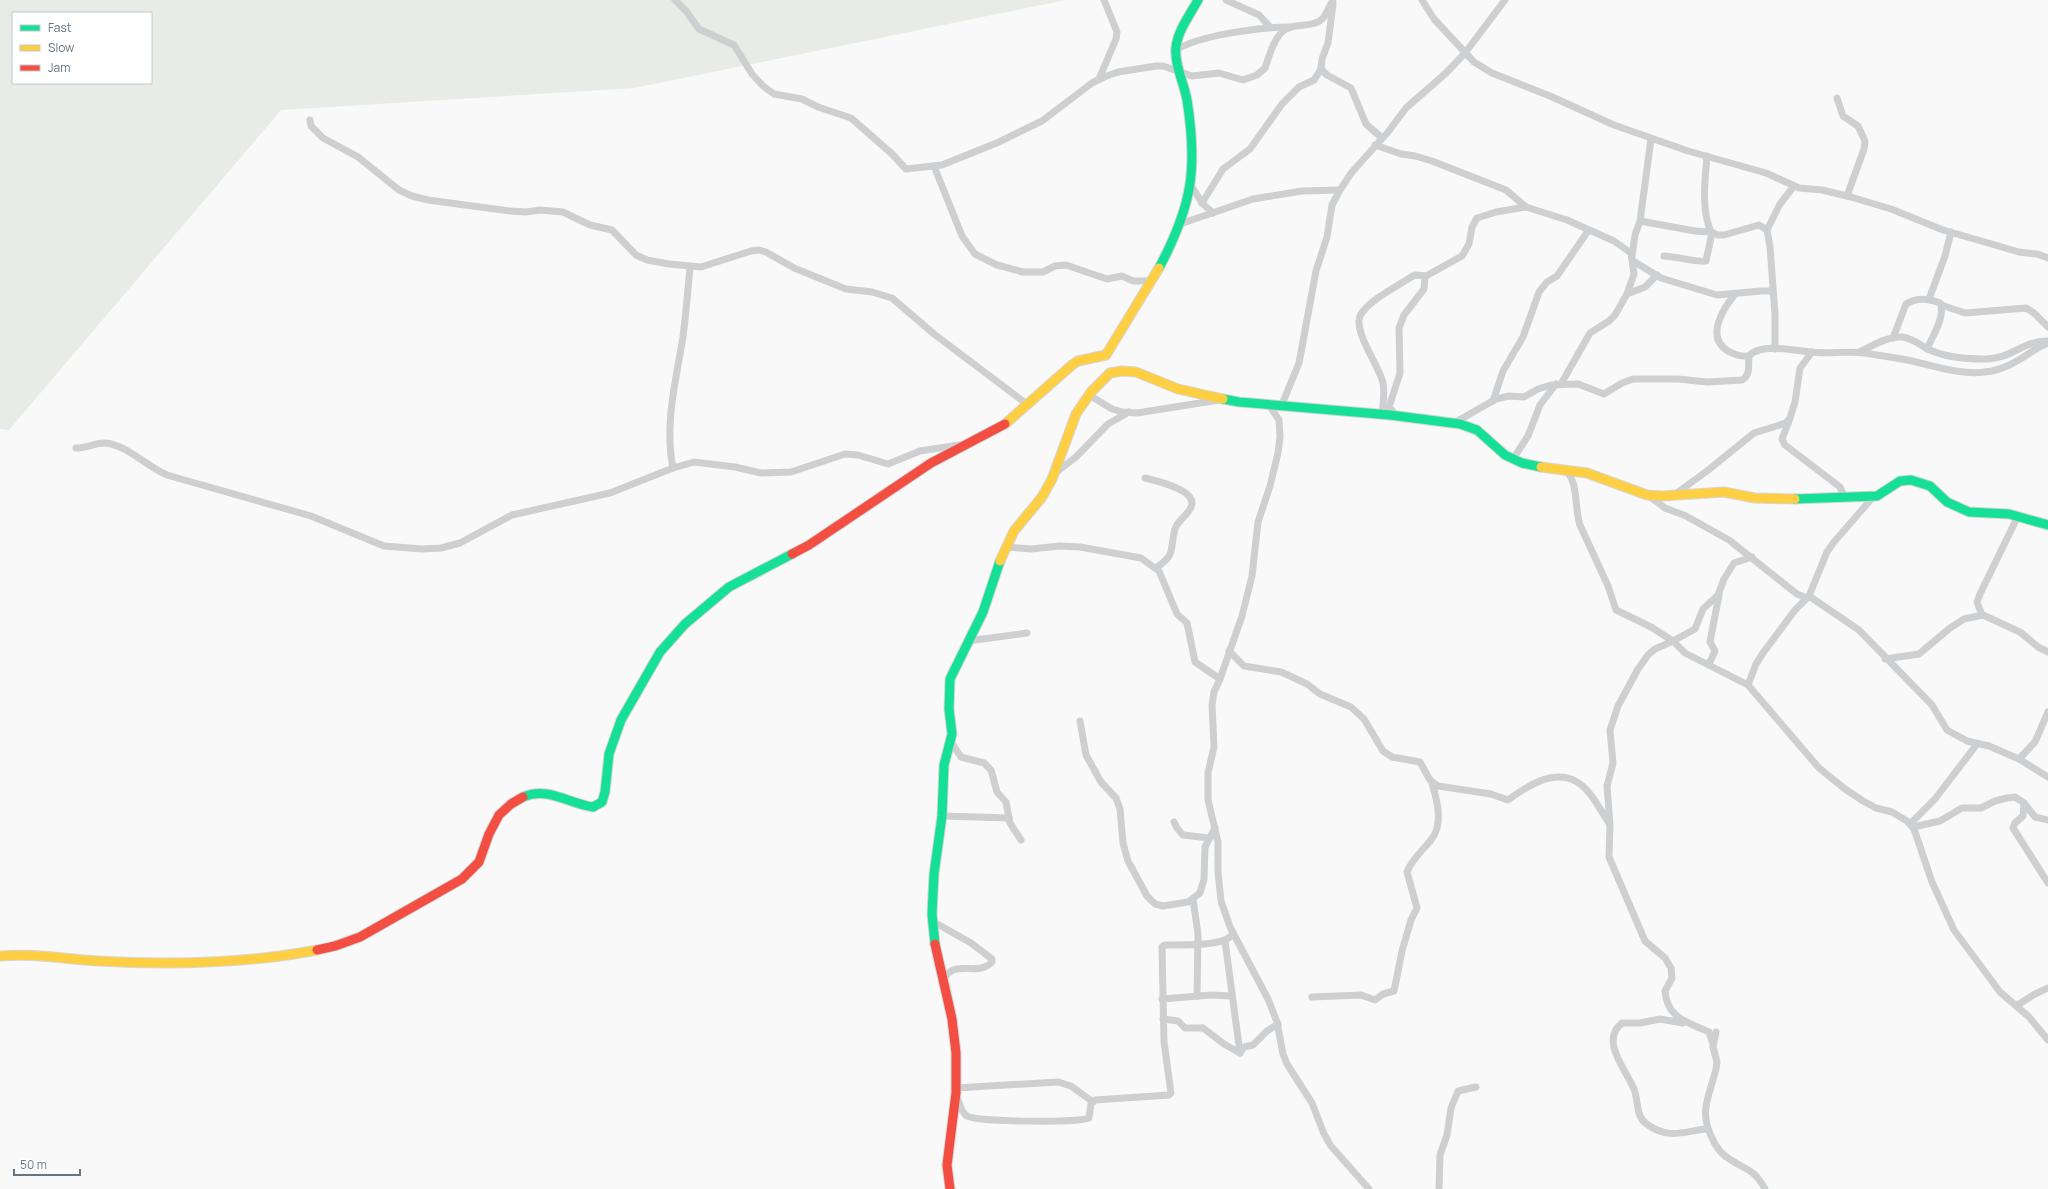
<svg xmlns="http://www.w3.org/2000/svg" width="2048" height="1189" font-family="Manrope,sans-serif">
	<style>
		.green { fill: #e8ebe6; fill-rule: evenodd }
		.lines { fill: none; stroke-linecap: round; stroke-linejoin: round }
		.fast-casing { stroke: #d5d6d7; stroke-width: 11 }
		.slow-casing { stroke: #d5d6d7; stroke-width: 11 }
		.jam-casing { stroke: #d5d6d7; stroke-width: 11 }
		.street { stroke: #cecfd0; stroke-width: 7 }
		.fast { stroke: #16e098; stroke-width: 9 }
		.slow { stroke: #ffcf43; stroke-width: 9 }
		.jam { stroke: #f24e42; stroke-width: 9 }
	</style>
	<rect width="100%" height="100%" fill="#f9f9f9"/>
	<!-- green -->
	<path class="green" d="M 0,0 L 1066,0 L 634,88 L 281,110 L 9,430 L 0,429 ZM 13,13 L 151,13 L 151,83 L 13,83 Z"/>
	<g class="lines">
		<!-- fast casing -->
		<g class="fast-casing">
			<g id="fast">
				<path d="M 1159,268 C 1192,206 1198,169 1187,100 C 1184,83 1174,64 1176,47 C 1178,30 1190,15 1198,0"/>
				<path d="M 1223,399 L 1239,402 L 1390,415 L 1460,424 L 1477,430 L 1505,455 L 1522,463 L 1541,467"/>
				<path d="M 1795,499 L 1877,496 L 1900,481 L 1911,480 L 1930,486 L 1947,502 L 1969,512 L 2009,514 L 2048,525"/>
				<path d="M 523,797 C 548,786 569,804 593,807 L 602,802 L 605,792 L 609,754 L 621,720 L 660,652 L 685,624 L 729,587 L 792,554"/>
				<path d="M 935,944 L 932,914 L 934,874 L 942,816 L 944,765 L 952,734 L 949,709 L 950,679 L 983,612 L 1000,561"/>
			</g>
		</g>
		<!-- slow casing -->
		<g class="slow-casing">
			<g id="slow">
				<path d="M 1005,424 L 1072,365 L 1078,361 L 1106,355 L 1159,268"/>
				<path d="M 1541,467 L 1587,473 L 1647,495 L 1662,496 L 1724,492 L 1755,498 L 1795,499"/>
				<path d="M 1000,561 L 1014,531 L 1042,497 L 1052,479 L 1076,414 L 1091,392 L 1110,373 L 1122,371 L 1136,372 L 1178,389 L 1223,399"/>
				<path d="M 0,956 C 33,953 64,959 97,961 C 170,965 245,964 317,950"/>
			</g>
		</g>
		<!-- jam casing -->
		<g class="jam-casing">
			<g id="jam">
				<path d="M 792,554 L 809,545 L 931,463 L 1005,424"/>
				<path d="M 935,944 L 952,1019 L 956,1053 L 956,1093 L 947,1165 L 950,1189"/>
				<path d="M 317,950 L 335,946 L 360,937 L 462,879 L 479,862 L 489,834 L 499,815 L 511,804 L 523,797"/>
			</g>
		</g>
		<!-- street -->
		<g class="street">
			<path d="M 675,0 L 686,11 L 699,29 L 734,45 L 752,74 L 763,86 L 774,94 L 802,99 L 818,107 L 851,118 L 891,153 L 906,169 L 942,165 L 999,142 L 1042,121 L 1092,83 L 1104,77 L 1118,72 L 1156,66 L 1163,66 L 1192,76 L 1219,73 L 1243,80 L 1257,75 L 1265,68 C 1269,57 1273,40 1283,31 C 1294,22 1315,29 1324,17 C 1327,12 1330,5 1333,0"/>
			<path d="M 1226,0 L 1259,15 L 1270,27"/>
			<path d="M 1422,0 L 1434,19 L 1474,62 L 1492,73 L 1550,96 L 1614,125 L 1688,151 L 1766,173 L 1799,188 L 1822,190 L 1851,197 L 1891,209 L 1943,230 L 1995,245 L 2019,252 L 2037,254 L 2048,258"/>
			<path d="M 1176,50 C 1200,35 1261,27 1290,27"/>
			<path d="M 1321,69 L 1327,75 L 1351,88 L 1366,124 L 1382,138"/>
			<path d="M 1099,79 L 1116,39 L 1117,32 L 1104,0"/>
			<path d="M 1837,98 L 1843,116 L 1858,126 L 1865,141 L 1864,149 L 1847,196"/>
			<path d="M 310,120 L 311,126 L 323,138 L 358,157 L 399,190 L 412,196 L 428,200 L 510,211 L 526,212 L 540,210 L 563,212 L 590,225 L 612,230 L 636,255 L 647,260 L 669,264 L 701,267 L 751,251 L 759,250 L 766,252 L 794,268 L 846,289 L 872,292 L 892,298 L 934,334 L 1028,405"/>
			<path d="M 1375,145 L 1401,154 L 1415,156 L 1432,161 L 1506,190 L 1526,207 L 1567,220 L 1614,241 L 1631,253 L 1634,274 L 1627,294 L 1615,315 L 1609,321 L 1590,333 L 1561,384"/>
			<path d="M 1707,156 C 1705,181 1701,209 1711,232 L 1718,235 L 1724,235 L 1759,225 L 1767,230 L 1770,247 L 1775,314 L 1775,349"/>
			<path d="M 934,166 L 962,236 L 975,254 L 997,265 L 1023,272 L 1043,272 L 1055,266 L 1066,265 L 1107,279 L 1122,276 L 1133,281 L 1152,281"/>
			<path d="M 1191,185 L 1202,203 L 1213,213"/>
			<path d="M 1202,203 L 1223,169 L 1250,149 L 1282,104 L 1299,87 L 1314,80 L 1321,69 L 1322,59 L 1328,43 L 1333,4"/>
			<path d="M 1640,221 L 1695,231 L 1711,232"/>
			<path d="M 1180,224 L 1253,199 L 1302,191 L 1340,190"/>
			<path d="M 1767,230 L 1780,204 L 1794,186"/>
			<path d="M 1632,256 L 1635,235 L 1640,221 L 1651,139"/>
			<path d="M 1664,256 C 1674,256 1700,263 1706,261 L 1712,233"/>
			<path d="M 1633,261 L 1661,278 L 1717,295 L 1761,291 L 1772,291"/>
			<path d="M 1627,294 L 1645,287 L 1657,275"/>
			<path d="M 1735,294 C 1723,309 1705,337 1728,351 C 1735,355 1741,357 1749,356"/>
			<path d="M 1929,299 L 1945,256 L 1951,232"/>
			<path d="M 1941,305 L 1965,313 L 2026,308 L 2034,313 L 2048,327"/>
			<path d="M 1893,338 L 1906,304 C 1917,297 1928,298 1940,303 C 1946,316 1932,337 1927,349"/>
			<path d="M 1859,352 C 1872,346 1888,336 1902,337 C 1913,338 1921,346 1930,350 C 1945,357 1967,359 1984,359 C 2010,360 2024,340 2048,341"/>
			<path d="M 1089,395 L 1112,409 L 1122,412 L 1137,413 L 1219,400"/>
			<path d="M 1493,401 L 1503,371 L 1523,337 L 1539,292 L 1547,282 L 1557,276 L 1588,231"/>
			<path d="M 1269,405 L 1279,420 L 1280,437 L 1278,453 L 1270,486 L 1258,522 L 1252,576 L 1242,616 L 1220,679 L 1214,692 L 1212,705 L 1214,747 L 1208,773 L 1208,800 L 1218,842 L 1218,872 L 1221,901 L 1230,927 L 1268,999 L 1277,1022 L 1283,1054 L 1287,1064 L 1312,1103 L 1324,1134 L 1331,1146 L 1369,1189"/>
			<path d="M 1281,407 L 1299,363 L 1316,271 L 1327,237 L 1332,205 L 1340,190 L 1352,172 L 1388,132 L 1406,108 L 1446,73 L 1465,53 L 1505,0"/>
			<path d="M 1382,414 C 1383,404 1385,393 1383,383 C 1380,367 1351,329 1361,314 C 1371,299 1396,287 1411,277 L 1415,275 L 1426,276 L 1462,256 L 1469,244 L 1472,227 L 1477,218 L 1496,212 L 1526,207"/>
			<path d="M 1396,415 L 1389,407 L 1400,373 L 1399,328 L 1404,315 L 1424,289 L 1425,276"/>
			<path d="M 1789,421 L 1782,439 L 1785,445 L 1840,487 L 1845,498"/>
			<path d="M 1454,423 L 1496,399 L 1509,396 L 1524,397 L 1538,389 L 1551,385 L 1578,384 L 1604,394 L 1622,383 L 1633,379 L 1678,379 L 1707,382 L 1742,380 C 1751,375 1748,365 1749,356 C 1760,343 1795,350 1810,352 C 1828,354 1847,351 1865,353 C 1882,356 1899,358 1916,362 C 1939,367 1961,375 1985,372 C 2013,369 2025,353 2048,343"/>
			<path d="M 76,448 C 87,448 97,442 106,443 C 126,445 148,467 167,475 L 311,516 L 384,546 L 422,549 L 441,548 L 460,543 L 512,515 L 610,493 L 673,468 L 694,462 L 735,467 L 761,473 L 791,472 L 845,454 L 858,455 L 888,464 L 920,451 L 959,445"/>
			<path d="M 1513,459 L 1528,436 L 1540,405 L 1556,384"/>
			<path d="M 673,468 C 664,425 676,380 683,337 C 686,313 688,290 690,267"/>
			<path d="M 1565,470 C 1579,481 1574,508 1580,525 L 1608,586 L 1616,610 L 1651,627 L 1673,641 L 1685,653 L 1748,685 L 1819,768 L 1845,789 L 1863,801 L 1876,808 L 1892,812 L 1907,821 L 1914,829 L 1932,882 L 1954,930 L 2000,992 L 2029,1017 L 2048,1040"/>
			<path d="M 1055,473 L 1076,457 L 1108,424 L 1129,412"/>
			<path d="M 1145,478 C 1157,481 1202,491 1190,509 C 1186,517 1178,520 1175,529 C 1169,551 1177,553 1156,568"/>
			<path d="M 1674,495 L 1707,471 L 1754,433 L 1786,423 L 1790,418 L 1795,402 L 1800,368 L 1812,352"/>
			<path d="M 1649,496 L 1665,508 L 1686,516 L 1729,540 L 1797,594 L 1807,598"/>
			<path d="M 1007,547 L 1031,549 L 1060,546 L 1080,547 L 1141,558 L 1159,571 L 1177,614 L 1187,623 L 1195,662 L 1220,679"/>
			<path d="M 1809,596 L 1859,630 L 1932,705 L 1947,730 L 1967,741 L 1989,746 L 2019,759 L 2048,777"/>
			<path d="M 1982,615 L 1977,602 L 1980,594 L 2018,516"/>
			<path d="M 968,641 L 1027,633"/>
			<path d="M 1229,651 L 1244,666 L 1281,672 L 1290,676 L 1307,684 L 1320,694 L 1351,707 L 1364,719 L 1383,751 L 1392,757 L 1420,762 L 1430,780 L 1438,786 L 1491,794 L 1508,800 C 1526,787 1553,768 1577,782 C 1591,790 1600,810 1609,823"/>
			<path d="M 1885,659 L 1919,654 L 1950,628 L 1964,619 L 1983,615 L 2020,632 L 2038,647 L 2048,652"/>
			<path d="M 1709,664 L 1715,651 L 1710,642 L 1719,595"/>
			<path d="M 1748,685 L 1756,664 L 1763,653 L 1795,610 L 1809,596 L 1827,552 L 1834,542 L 1874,496"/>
			<path d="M 1080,721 L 1086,755 L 1101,782 L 1116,798 L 1120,809 L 1123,843 L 1128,861 L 1147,896 L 1155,904 L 1163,906 L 1188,902 L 1200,893 L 1204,879 L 1205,847 L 1215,828"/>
			<path d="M 951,742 L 961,757 L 984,763 L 991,770 L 997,792 L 1006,802 L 1010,823 L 1021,840"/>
			<path d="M 2019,759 L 2035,742 L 2048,712"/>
			<path d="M 2024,803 L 2023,816 L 2015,823 L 2013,828 L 2048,883"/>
			<path d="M 942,816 L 1009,818"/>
			<path d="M 1174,822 L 1177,828 L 1183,835 L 1209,838"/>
			<path d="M 1910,824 L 1935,799 L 1977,744"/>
			<path d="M 1913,827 L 1940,821 L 1962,808 L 1981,808 L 1995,801 L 2007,798 L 2015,797 L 2024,803 L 2035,817 L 2048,820"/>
			<path d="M 1193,899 L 1198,934 L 1197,996"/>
			<path d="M 932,921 L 971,943 L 992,959 L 992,962 C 979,975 962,964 951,971 C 948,973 946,976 944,978"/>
			<path d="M 1225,941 L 1240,1053"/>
			<path d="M 1312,997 L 1361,995 L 1375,1000 L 1383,994 L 1394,991 L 1402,951 L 1411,920 L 1417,908 L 1407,872 C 1412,859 1422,851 1431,840 C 1444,824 1437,800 1432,783"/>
			<path d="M 1162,999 L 1211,995 L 1231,996"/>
			<path d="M 2016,1006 L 2035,994 L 2048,988"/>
			<path d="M 1163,1019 L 1178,1021 L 1185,1028 L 1203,1028 L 1224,1044 L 1240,1053 L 1244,1047 L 1253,1045 L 1267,1031 L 1278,1024"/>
			<path d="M 1683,1023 L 1660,1019 L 1640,1023 L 1622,1023 C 1599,1041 1627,1071 1634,1089 C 1639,1102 1635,1117 1648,1125 C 1670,1140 1684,1131 1707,1129"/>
			<path d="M 1716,1032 L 1713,1047 L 1717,1062 L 1716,1069 C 1709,1098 1698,1111 1713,1140 C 1717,1149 1722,1155 1731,1160 C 1748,1171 1754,1169 1765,1189"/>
			<path d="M 1713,1044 L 1709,1032 C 1688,1022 1667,1019 1665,991 L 1672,978 L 1671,968 L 1665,958 L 1645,941 L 1609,857 L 1610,825 L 1607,786 L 1613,763 L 1610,730 L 1618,706 L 1638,669 L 1648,655 L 1655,649 L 1673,641 L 1695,629 L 1703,609 L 1718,595 L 1724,579 L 1734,563 L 1752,557"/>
			<path d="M 956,1088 L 1058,1082 L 1071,1086 L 1093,1102"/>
			<path d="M 957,1097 C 960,1104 961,1112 967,1116 C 975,1122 1080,1123 1089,1118 L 1091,1104 L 1095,1100 L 1169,1095 L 1171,1093 L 1164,1042 L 1162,947 L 1165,945 C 1179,945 1228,947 1233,933"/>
			<path d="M 1439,1189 L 1440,1155 L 1447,1135 L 1451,1108 L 1458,1091 L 1476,1087"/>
		</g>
		<!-- fast -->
		<use href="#fast" class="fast"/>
		<!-- slow -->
		<use href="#slow" class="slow"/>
		<!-- jam -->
		<use href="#jam" class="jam"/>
	</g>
	<!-- legend -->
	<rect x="12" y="12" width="140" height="72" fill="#ffffff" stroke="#c1c8cd"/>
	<rect x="20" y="25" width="20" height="6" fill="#16e098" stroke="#c1c8cd"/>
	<text x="48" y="32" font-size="12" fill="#657683">Fast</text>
	<rect x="20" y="45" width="20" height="6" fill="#ffcf43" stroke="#c1c8cd"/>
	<text x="48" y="52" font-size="12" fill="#657683">Slow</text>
	<rect x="20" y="65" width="20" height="6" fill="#f24e42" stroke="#c1c8cd"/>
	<text x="48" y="72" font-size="12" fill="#657683">Jam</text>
	<!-- scale -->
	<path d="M14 1169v6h66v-6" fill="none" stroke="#657683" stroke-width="2"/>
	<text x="20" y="1169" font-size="12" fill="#657683" stroke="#ffffff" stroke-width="3" paint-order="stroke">50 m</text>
</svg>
